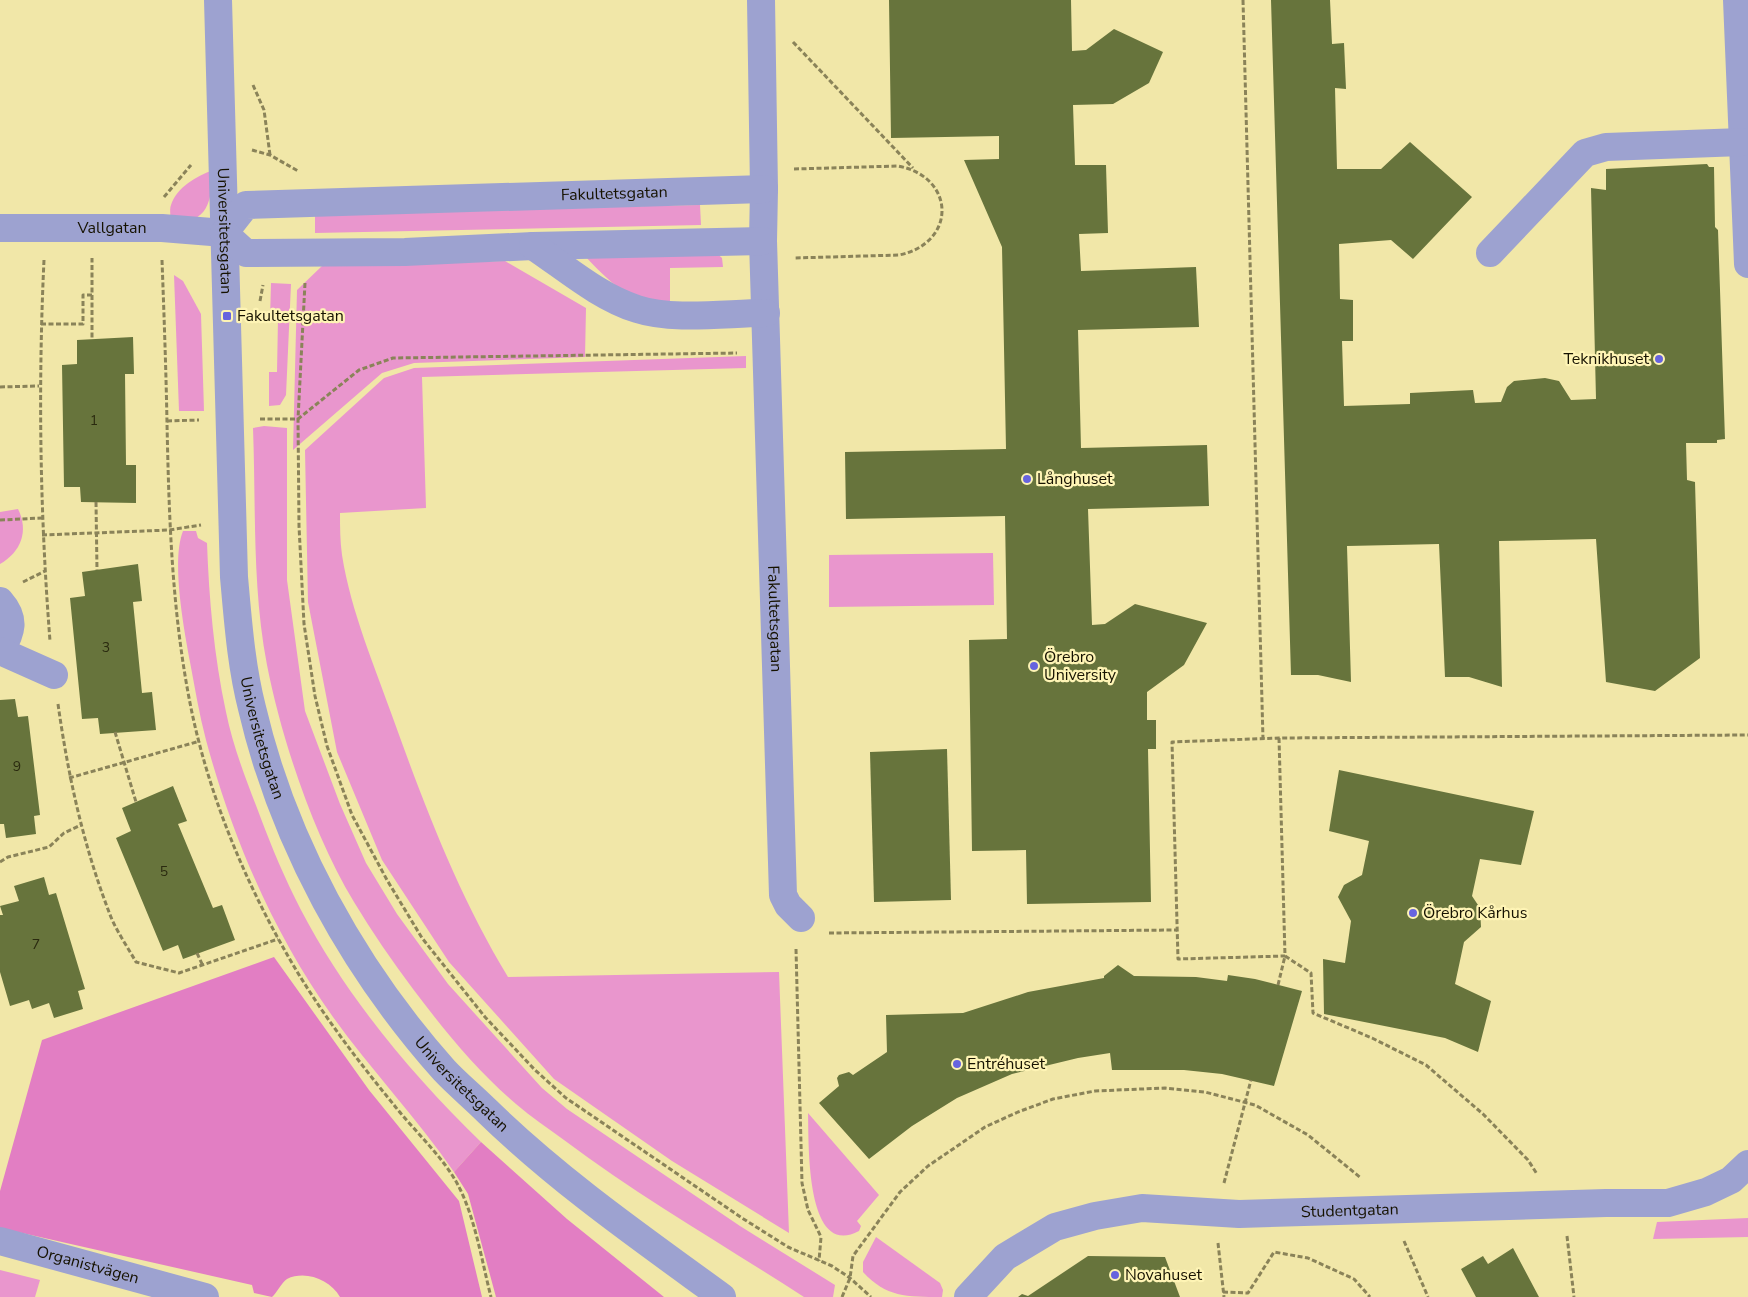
<svg xmlns="http://www.w3.org/2000/svg" width="1748" height="1297" font-family="'Nunito Sans',sans-serif">
	<style>
		.green { fill: #e996cd }
		.forest { fill: #e27ec3 }
		.building { fill: #67743c }
		.lines { fill: none; stroke-linecap: round; stroke-linejoin: round }
		.path { stroke: #8a8359; stroke-width: 3; stroke-dasharray: 5 2.5; stroke-linecap: butt }
		.minor { stroke: #9da2d0; stroke-width: 28 }
		.poi-dot { fill: #6764de; stroke: #fef4b5; stroke-width: 2 }
		.labels { text-anchor: middle; dominant-baseline: central; stroke-width: 4.5; stroke-linejoin: round; paint-order: stroke }
		.number-label { font-size: 14px; fill: #2a2a0f }
		.street-label { font-size: 16px; fill: #161200; stroke: #fef4b5 }
		.poi-label { font-size: 16px; fill: #161200; stroke: #fef4b5; text-anchor: start }
	</style>
	<rect width="100%" height="100%" fill="#f1e7a8"/>
	<!-- green -->
	<g class="green">
		<path d="M 213,170 C 211,203 209,221 172,225 C 171,219 169,210 171,205 C 177,187 197,176 213,170 Z"/>
		<path d="M 700,205 L 701,225 L 315,233 L 315,212 Z"/>
		<path d="M 712,249 L 722,258 L 723,267 L 670,268 L 670,304 C 627,303 608,280 580,251 Z"/>
		<path d="M 505,261 L 586,308 L 585,357 L 414,363 L 382,373 L 293,450 L 297,290 L 322,266 Z"/>
		<path d="M 174,275 L 183,281 L 201,314 L 204,411 L 179,411 Z"/>
		<path d="M 271,283 L 291,284 L 286,395 L 280,405 L 269,406 L 269,372 L 277,372 L 278,319 L 270,319 Z"/>
		<path d="M 746,356 L 746,368 L 422,377 L 426,508 L 340,513 C 340,527 340,541 342,555 C 351,612 375,667 394,721 C 426,810 459,896 508,977 L 779,972 L 789,1233 L 672,1161 L 554,1079 L 449,962 L 382,860 L 337,752 L 308,602 L 305,450 L 384,378 L 414,368 Z"/>
		<path d="M 264,426 L 287,428 L 287,580 L 305,711 L 340,804 L 366,863 L 397,914 L 448,984 L 542,1088 L 567,1109 L 740,1226 L 835,1285 L 833,1297 L 804,1297 C 724,1245 641,1198 564,1140 C 548,1128 531,1117 516,1104 C 476,1070 444,1030 413,989 C 392,961 372,932 354,902 C 314,836 282,741 267,665 C 252,587 256,507 253,428 Z"/>
		<path d="M 18,509 C 29,531 21,552 0,564 L 0,512 Z"/>
		<path d="M 183,531 L 196,531 L 198,538 L 207,543 C 209,599 214,656 226,712 C 233,747 247,782 260,816 C 272,848 285,879 301,910 C 346,996 411,1074 481,1142 L 454,1172 C 417,1118 371,1070 333,1017 C 274,935 232,837 206,740 C 199,714 195,688 190,662 C 184,629 171,561 183,531 Z"/>
		<path d="M 993,553 L 994,605 L 829,607 L 829,555 Z"/>
		<path d="M 808,1113 L 879,1195 L 857,1221 L 861,1226 L 859,1231 C 805,1260 809,1142 808,1113 Z"/>
		<path d="M 1748,1218 L 1748,1237 L 1653,1239 L 1657,1222 Z"/>
		<path d="M 876,1237 L 940,1283 L 943,1290 L 942,1297 C 906,1297 886,1297 863,1272 L 863,1262 Z"/>
		<path d="M 0,1270 L 40,1280 L 35,1297 L 0,1297 Z"/>
	</g>
	<!-- forest -->
	<g class="forest">
		<path d="M 274,957 L 369,1090 L 459,1201 L 482,1297 L 340,1297 C 330,1280 306,1270 287,1279 C 281,1283 277,1293 272,1297 L 254,1293 L 252,1285 L 0,1228 L 0,1191 L 42,1040 Z"/>
		<path d="M 481,1142 L 567,1219 L 664,1297 L 496,1297 L 468,1194 L 454,1172 Z"/>
	</g>
	<!-- building -->
	<g class="building">
		<path d="M 889,0 L 1071,0 L 1072,51 L 1086,50 L 1114,29 L 1163,52 L 1149,83 L 1113,104 L 1073,105 L 1075,165 L 1106,165 L 1108,233 L 1079,234 L 1081,271 L 1196,267 L 1199,327 L 1078,330 L 1081,448 L 1207,445 L 1209,506 L 1088,509 L 1092,625 L 1105,624 L 1135,604 L 1207,623 L 1184,665 L 1147,692 L 1147,720 L 1156,720 L 1156,749 L 1148,749 L 1151,902 L 1027,904 L 1026,850 L 972,851 L 969,640 L 1007,639 L 1005,516 L 846,519 L 845,452 L 1006,449 L 1002,247 L 964,160 L 999,159 L 999,136 L 891,138 Z"/>
		<path d="M 1271,0 L 1330,0 L 1332,44 L 1344,43 L 1346,89 L 1335,88 L 1337,169 L 1381,169 L 1410,142 L 1472,197 L 1413,259 L 1391,240 L 1339,244 L 1340,299 L 1353,300 L 1353,341 L 1342,341 L 1344,406 L 1410,404 L 1410,393 L 1473,390 L 1475,403 L 1501,402 L 1507,387 L 1514,381 L 1545,378 L 1559,381 L 1571,400 L 1596,399 L 1591,188 L 1606,190 L 1606,169 L 1707,164 L 1709,167 L 1714,167 L 1715,227 L 1718,230 L 1725,439 L 1717,440 L 1717,443 L 1686,443 L 1687,480 L 1695,482 L 1700,658 L 1655,691 L 1606,682 L 1596,539 L 1499,541 L 1502,687 L 1469,677 L 1445,677 L 1439,544 L 1347,546 L 1351,682 L 1318,675 L 1291,675 Z"/>
		<path d="M 133,337 L 134,374 L 125,374 L 126,465 L 136,465 L 136,503 L 81,502 L 80,487 L 64,487 L 62,365 L 77,364 L 77,340 Z"/>
		<path d="M 138,564 L 142,601 L 133,602 L 142,693 L 152,692 L 156,730 L 100,734 L 98,718 L 82,719 L 70,598 L 85,596 L 82,572 Z"/>
		<path d="M 15,699 L 18,717 L 28,716 L 40,815 L 34,816 L 36,834 L 6,838 L 4,824 L 0,824 L 0,700 Z"/>
		<path d="M 947,749 L 951,900 L 874,902 L 870,752 Z"/>
		<path d="M 1339,770 L 1534,811 L 1521,865 L 1480,859 L 1472,896 L 1480,908 L 1481,927 L 1464,942 L 1455,984 L 1491,1001 L 1478,1052 L 1445,1038 L 1324,1014 L 1323,959 L 1345,963 L 1351,921 L 1338,897 L 1344,885 L 1362,875 L 1369,841 L 1329,831 Z"/>
		<path d="M 173,786 L 187,821 L 178,824 L 213,908 L 222,905 L 235,940 L 183,959 L 178,945 L 163,951 L 116,838 L 131,831 L 122,808 Z"/>
		<path d="M 44,877 L 49,895 L 56,893 L 85,989 L 78,991 L 83,1009 L 54,1018 L 49,1003 L 32,1009 L 29,1000 L 10,1006 L 0,972 L 0,915 L 3,915 L 0,906 L 19,901 L 14,886 Z"/>
		<path d="M 1118,965 L 1134,976 L 1196,977 L 1227,981 L 1228,975 L 1255,979 L 1302,991 L 1274,1086 L 1222,1074 L 1184,1070 L 1112,1070 L 1110,1053 L 1078,1058 L 1012,1074 L 957,1098 L 912,1126 L 869,1159 L 819,1103 L 839,1086 L 837,1078 L 839,1075 L 849,1072 L 853,1075 L 887,1052 L 886,1015 L 963,1013 L 1028,992 L 1104,978 L 1104,976 Z"/>
		<path d="M 1513,1248 L 1539,1297 L 1476,1297 L 1461,1269 L 1483,1256 L 1488,1264 Z"/>
		<path d="M 1088,1256 L 1165,1257 L 1180,1297 L 1018,1297 L 1022,1294 L 1028,1296 Z"/>
	</g>
	<g class="lines">
		<!-- path -->
		<g class="path">
			<path d="M 1243,0 L 1263,739"/>
			<path d="M 793,42 L 913,168"/>
			<path d="M 253,85 L 264,110 L 270,155"/>
			<path d="M 252,150 L 270,155 L 298,171"/>
			<path d="M 794,169 L 898,166 C 956,177 957,243 899,255 L 794,258"/>
			<path d="M 164,197 L 191,165"/>
			<path d="M 44,260 C 38,387 40,513 50,641"/>
			<path d="M 162,260 C 164,314 166,369 167,423 C 169,519 172,614 191,708 C 208,791 242,875 284,949 C 315,1005 354,1056 394,1105 C 415,1132 445,1158 460,1189 C 476,1222 482,1262 491,1297"/>
			<path d="M 305,283 L 298,419 L 299,526 L 304,624 L 315,696 L 327,746 L 352,815 L 387,880 L 422,938 L 485,1017 L 535,1070 L 566,1098 L 742,1218 L 788,1247 L 832,1266 L 850,1278 L 871,1297"/>
			<path d="M 92,295 L 92,339"/>
			<path d="M 260,301 L 263,285"/>
			<path d="M 41,324 L 83,324 L 83,295 L 92,295 L 92,258"/>
			<path d="M 0,387 L 39,386"/>
			<path d="M 260,419 L 298,419 L 359,370 L 393,358 L 737,353"/>
			<path d="M 167,421 L 199,420"/>
			<path d="M 96,502 L 97,570"/>
			<path d="M 0,520 L 42,518"/>
			<path d="M 42,535 L 169,530 L 201,525"/>
			<path d="M 23,582 L 45,571"/>
			<path d="M 58,704 C 68,775 83,844 109,912 C 115,929 127,946 136,962 L 179,973 L 278,939"/>
			<path d="M 115,732 L 136,802"/>
			<path d="M 1279,738 L 1285,956 L 1178,959 L 1172,742 L 1279,738 L 1748,735"/>
			<path d="M 69,778 L 200,741"/>
			<path d="M 0,862 L 8,857 L 49,847 L 64,833 L 81,825"/>
			<path d="M 829,933 L 1177,930"/>
			<path d="M 796,949 L 802,1183 L 808,1210 L 821,1237 L 819,1261"/>
			<path d="M 197,953 L 203,966"/>
			<path d="M 1278,985 L 1285,956 L 1311,973 L 1313,1013 L 1372,1038 L 1426,1065 L 1483,1114 L 1528,1160 L 1537,1174"/>
			<path d="M 1224,1183 L 1251,1080"/>
			<path d="M 1567,1236 L 1574,1297"/>
			<path d="M 1404,1241 L 1428,1297"/>
			<path d="M 1218,1243 L 1224,1297"/>
			<path d="M 1223,1292 L 1248,1293 L 1274,1252 L 1308,1258 L 1354,1279 L 1370,1297"/>
			<path d="M 842,1297 L 850,1278 L 853,1256 L 900,1192 L 928,1166 L 985,1127 L 1018,1112 L 1053,1099 L 1095,1091 L 1165,1088 L 1205,1092 L 1255,1105 L 1308,1135 L 1361,1178"/>
		</g>
		<!-- minor -->
		<g class="minor">
			<path id="s1" d="M 218,0 L 234,577 C 238,621 241,665 252,708 C 283,841 353,968 444,1070 C 457,1084 473,1097 487,1111 C 559,1181 641,1238 722,1297"/>
			<path id="s2" d="M 761,0 L 764,189 L 763,241 L 783,895 L 788,905 L 801,918"/>
			<path d="M 1737,0 L 1748,264"/>
			<path id="s3" d="M 0,228 L 162,228 L 224,233"/>
			<path id="s4" d="M 224,233 L 246,205 L 764,189"/>
			<path d="M 224,233 L 246,253 L 405,252 L 533,246 L 763,241"/>
			<path d="M 533,246 C 566,268 599,297 637,309 C 673,321 728,313 766,313"/>
			<path d="M 1490,253 L 1585,153 L 1606,147 L 1742,142"/>
			<path d="M 0,601 C 16,619 12,632 0,652"/>
			<path d="M 0,651 L 54,675"/>
			<path id="s5" d="M 0,1241 L 205,1297"/>
			<path id="s6" d="M 968,1297 L 1005,1257 L 1055,1227 L 1095,1216 L 1142,1208 L 1239,1214 L 1606,1203 L 1668,1203 L 1706,1192 L 1731,1180 L 1748,1164"/>
		</g>
	</g>
	<!-- markers -->
	<g class="poi-dot">
		<rect x="222" y="311" width="10" height="10" rx="2.5"/>
		<circle cx="1659" cy="359" r="5"/>
		<circle cx="1027" cy="479" r="5"/>
		<circle cx="1034" cy="666" r="5"/>
		<circle cx="1413" cy="913" r="5"/>
		<circle cx="957" cy="1064" r="5"/>
		<circle cx="1115" cy="1275" r="5"/>
	</g>
	<g class="labels">
		<!-- number labels -->
		<g class="number-label">
			<text x="94" y="420">1</text>
			<text x="106" y="647">3</text>
			<text x="17" y="766">9</text>
			<text x="164" y="871">5</text>
			<text x="36" y="944">7</text>
		</g>
		<!-- street labels -->
		<g class="street-label">
			<text stroke="none"><textPath href="#s4" startOffset="404">Fakultetsgatan</textPath></text>
			<text stroke="none"><textPath href="#s3" startOffset="112">Vallgatan</textPath></text>
			<text stroke="none"><textPath href="#s1" startOffset="231">Universitetsgatan</textPath></text>
			<text stroke="none"><textPath href="#s2" startOffset="619">Fakultetsgatan</textPath></text>
			<text stroke="none"><textPath href="#s1" startOffset="741">Universitetsgatan</textPath></text>
			<text stroke="none"><textPath href="#s1" startOffset="1146">Universitetsgatan</textPath></text>
			<text stroke="none"><textPath href="#s6" startOffset="410">Studentgatan</textPath></text>
			<text stroke="none"><textPath href="#s5" startOffset="91">Organistvägen</textPath></text>
		</g>
		<!-- poi labels -->
		<g class="poi-label">
			<text x="237" y="316">Fakultetsgatan</text>
			<text x="1649" y="359" text-anchor="end">Teknikhuset</text>
			<text x="1037" y="479">Långhuset</text>
			<text x="1044" y="657">Örebro<tspan x="1044" dy="18">University</tspan></text>
			<text x="1423" y="913">Örebro Kårhus</text>
			<text x="967" y="1064">Entréhuset</text>
			<text x="1125" y="1275">Novahuset</text>
		</g>
	</g>
</svg>
